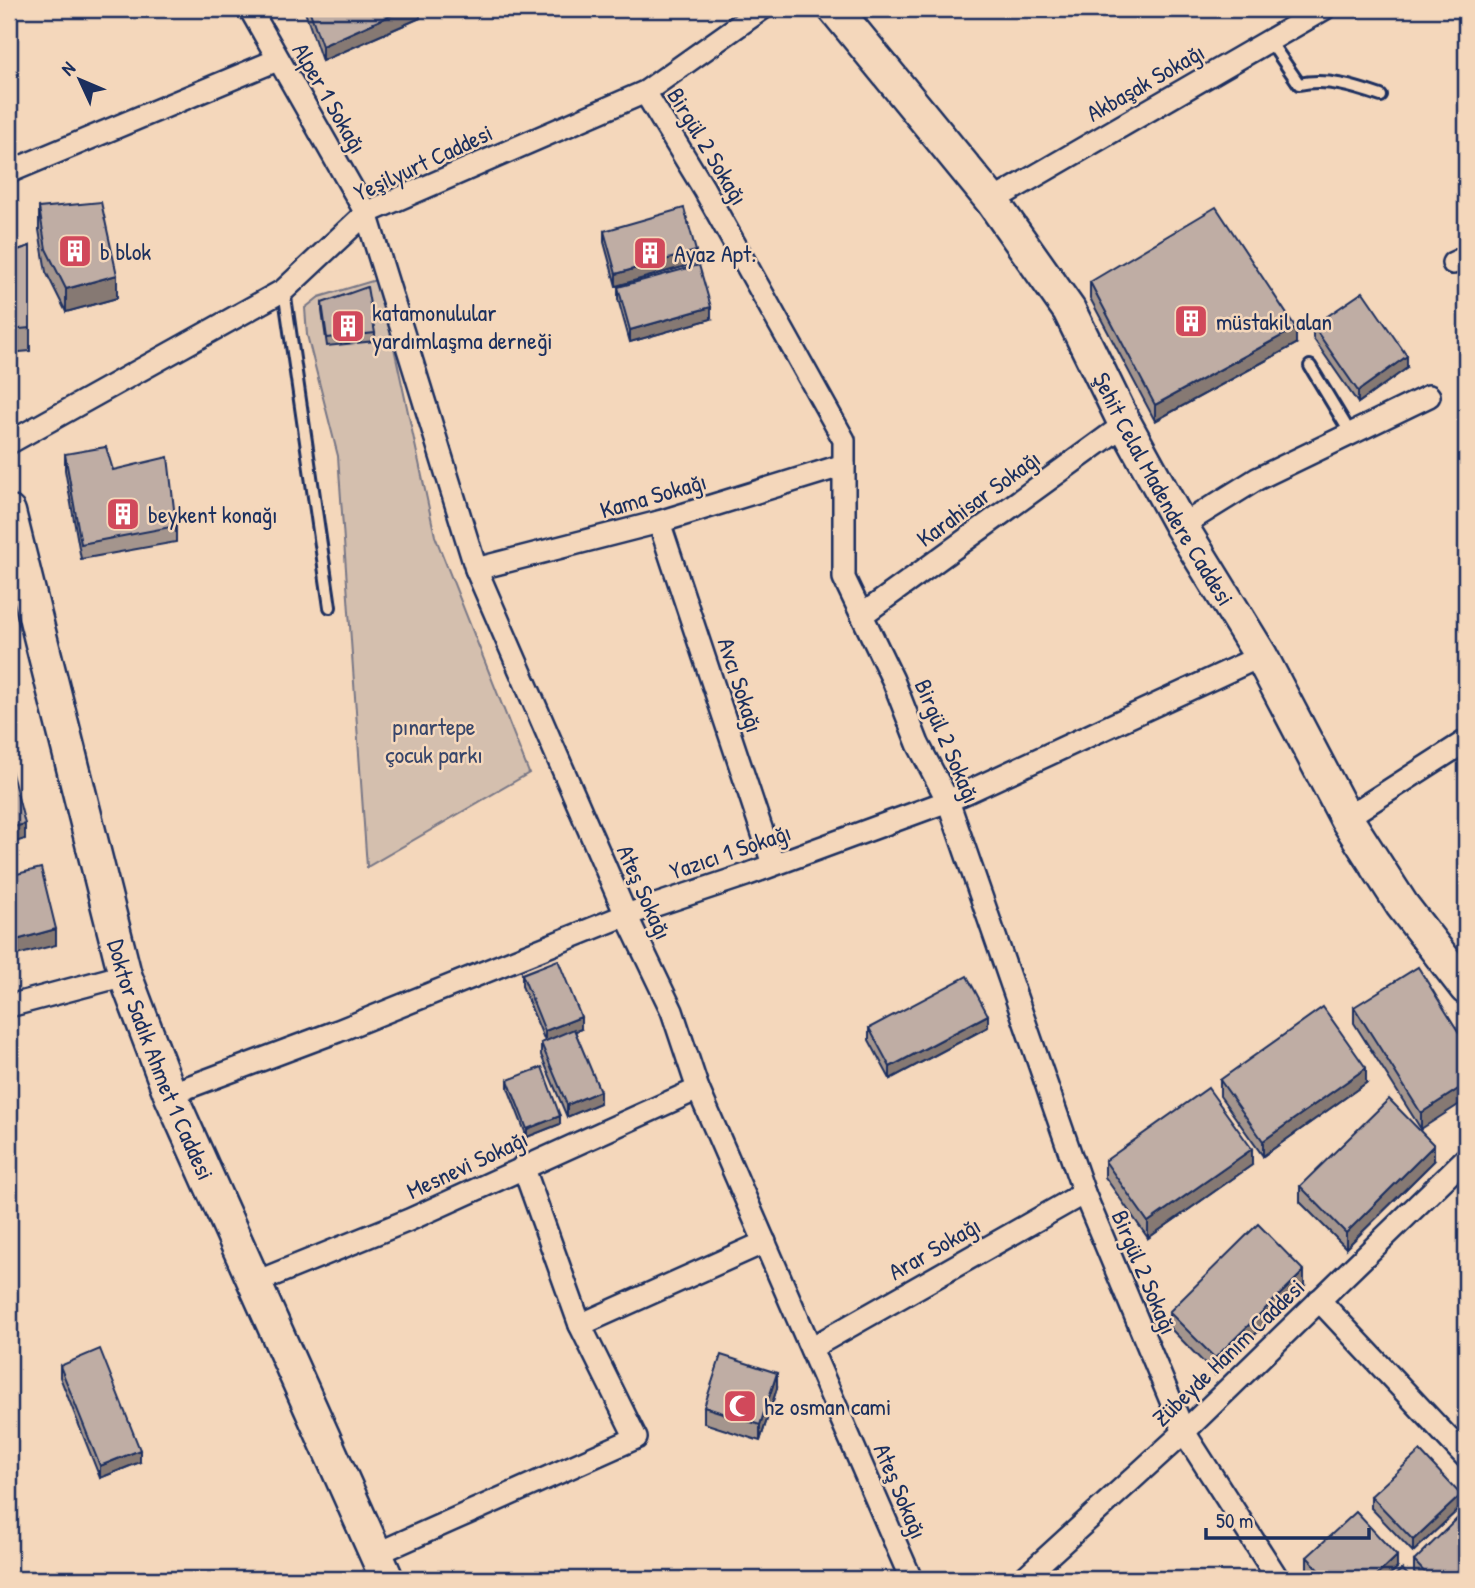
<svg xmlns="http://www.w3.org/2000/svg" width="1475" height="1588" font-family="'Patrick Hand',sans-serif">
	<style>
		.green { fill: #d4bfae; stroke: #787786; stroke-width: 2 }
		.lines { fill: none; stroke-linecap: round; stroke-linejoin: round }
		.lane-casing { stroke: #1b2f5e; stroke-width: 16 }
		.street-casing { stroke: #1b2f5e; stroke-width: 26 }
		.secondary-casing { stroke: #1b2f5e; stroke-width: 37 }
		.lane { stroke: #f4d7bb; stroke-width: 10 }
		.street { stroke: #f4d7bb; stroke-width: 21 }
		.secondary { stroke: #f4d7bb; stroke-width: 32 }
		.wall { fill: #a4958d; stroke: #1b2f5e; stroke-width: 2 }
		.shaded-wall { fill: #867973; stroke: #1b2f5e; stroke-width: 2 }
		.building { fill: #bfada4; stroke: #1b2f5e; stroke-width: 2 }
		.labels { text-anchor: middle; dominant-baseline: central; stroke-width: 5; stroke-linejoin: round; paint-order: stroke }
		.street-label { font-size: 24px; fill: #1b2f5e; stroke: #f4d7bb }
		.poi-label { font-size: 24px; fill: #1b2f5e; stroke: #f4d7bb; text-anchor: start }
		.park-label { font-size: 24px; fill: #37456a; stroke: #f4d7bb }
	</style>
	<rect width="100%" height="100%" fill="#f4d7bb"/>
	<filter id="ink" filterUnits="userSpaceOnUse"><feTurbulence type="fractalNoise" baseFrequency=".0143" numOctaves="2"/><feDisplacementMap in="SourceGraphic" scale="14" xChannelSelector="R" yChannelSelector="G"/><feConvolveMatrix kernelMatrix="1 2 1 2 8 2 1 2 1" color-interpolation-filters="sRGB"/></filter>
	<g filter="url(#ink)">
		<!-- green -->
		<path class="green" d="M 379,279 L 435,536 L 529,773 L 367,867 L 338,456 L 307,335 L 305,308 L 319,297 Z"/>
		<g class="lines">
			<!-- lane casing -->
			<g class="lane-casing">
				<g id="lane">
					<path d="M 1269,40 L 1299,84 C 1327,78 1355,87 1381,96"/>
					<path d="M 284,290 L 330,607"/>
					<path d="M 1310,366 L 1351,434"/>
				</g>
			</g>
			<!-- street casing -->
			<g class="street-casing">
				<g id="street">
					<path d="M 250,9 L 366,213 L 476,569 L 626,915 L 672,1011 L 698,1089 L 911,1579"/>
					<path d="M 645,92 L 704,189 L 844,440 L 844,578 L 893,680 L 918,744 L 948,801 L 1084,1193 L 1184,1432 L 1278,1579"/>
					<path d="M 9,172 L 277,60"/>
					<path d="M 992,201 L 1324,9"/>
					<path d="M 1453,263 L 1466,257"/>
					<path d="M 9,443 L 284,290 L 366,213 L 645,92 L 762,9"/>
					<path d="M 659,522 L 773,864"/>
					<path d="M 1181,526 L 1257,479 L 1429,396"/>
					<path d="M 476,569 L 659,522 L 844,465"/>
					<path d="M 862,615 L 1125,424"/>
					<path d="M 1346,818 L 1466,741"/>
					<path d="M 9,1006 L 125,975"/>
					<path d="M 170,1094 L 338,1031 L 626,915 L 746,875 L 948,801 L 1261,656"/>
					<path d="M 256,1282 L 409,1220 L 698,1089"/>
					<path d="M 1319,1300 L 1466,1457"/>
					<path d="M 580,1325 L 765,1242"/>
					<path d="M 811,1348 L 1084,1193"/>
					<path d="M 376,1554 L 636,1438 L 580,1325 L 523,1166"/>
					<path d="M 1023,1579 L 1184,1432 L 1466,1158"/>
				</g>
			</g>
			<!-- secondary casing -->
			<g class="secondary-casing">
				<g id="secondary">
					<path id="s1" d="M 835,9 L 992,201 L 1069,310 L 1125,424 L 1181,526 L 1261,656 L 1346,818 L 1402,905 L 1466,988"/>
					<path id="s2" d="M 9,512 L 125,975 L 170,1094 L 387,1579"/>
				</g>
			</g>
			<!-- lane -->
			<use href="#lane" class="lane"/>
			<!-- street -->
			<use href="#street" class="street"/>
			<!-- secondary -->
			<use href="#secondary" class="secondary"/>
		</g>
		<!-- wall -->
		<g class="wall">
			<path d="M 304,9 L 420,9 L 420,18 L 322,61 Z"/>
			<path d="M 39,208 L 117,298 L 66,312 L 46,272 L 39,230 Z"/>
			<path d="M 604,231 L 696,263 L 616,286 L 604,242 Z"/>
			<path d="M 30,246 L 30,351 L 9,353 L 9,253 Z"/>
			<path d="M 1090,282 L 1296,344 L 1155,421 L 1090,298 Z"/>
			<path d="M 618,287 L 711,319 L 630,342 L 618,299 Z"/>
			<path d="M 322,303 L 375,333 L 375,341 L 327,346 L 322,311 Z"/>
			<path d="M 1313,326 L 1407,368 L 1358,403 L 1313,338 Z"/>
			<path d="M 65,454 L 113,470 L 176,526 L 176,542 L 81,559 L 65,470 Z"/>
			<path d="M 522,974 L 581,1029 L 575,1031 L 600,1103 L 567,1117 L 541,1055 L 541,1043 L 545,1041 L 522,986 Z"/>
			<path d="M 1354,1007 L 1466,1044 L 1421,1129 L 1354,1023 Z"/>
			<path d="M 988,1027 L 890,1079 L 869,1040 L 869,1028 Z"/>
			<path d="M 508,1080 L 560,1124 L 527,1137 L 508,1088 Z"/>
			<path d="M 1220,1080 L 1366,1083 L 1263,1156 L 1220,1096 Z"/>
			<path d="M 1105,1161 L 1252,1165 L 1148,1238 L 1105,1177 Z"/>
			<path d="M 1434,1161 L 1346,1248 L 1300,1202 L 1300,1186 Z"/>
			<path d="M 1304,1286 L 1215,1374 L 1169,1327 L 1169,1312 Z"/>
			<path d="M 60,1366 L 140,1462 L 100,1478 L 60,1377 Z"/>
			<path d="M 777,1388 L 760,1441 L 704,1423 L 704,1407 Z"/>
			<path d="M 1371,1496 L 1461,1507 L 1413,1552 L 1371,1508 Z"/>
			<path d="M 1307,1557 L 1397,1568 L 1385,1579 L 1317,1579 L 1307,1569 Z"/>
			<path d="M 1414,1561 L 1466,1579 L 1420,1579 L 1414,1573 Z"/>
		</g>
		<!-- shaded-wall -->
		<g class="shaded-wall">
			<path d="M 405,9 L 420,9 L 420,18 L 322,61 L 322,46 Z"/>
			<path d="M 696,251 L 696,263 L 616,286 L 616,274 Z"/>
			<path d="M 117,275 L 117,298 L 66,312 L 66,289 Z"/>
			<path d="M 711,307 L 711,319 L 630,342 L 630,330 Z"/>
			<path d="M 1296,328 L 1296,344 L 1155,421 L 1155,405 Z"/>
			<path d="M 1407,356 L 1407,368 L 1358,403 L 1358,391 Z"/>
			<path d="M 25,824 L 25,839 L 9,844 L 9,828 Z"/>
			<path d="M 56,929 L 56,945 L 9,957 L 9,942 Z"/>
			<path d="M 988,1015 L 988,1027 L 890,1079 L 890,1067 Z"/>
			<path d="M 581,1017 L 581,1029 L 545,1043 L 545,1031 Z"/>
			<path d="M 1366,1068 L 1366,1083 L 1263,1156 L 1263,1141 Z"/>
			<path d="M 1466,1084 L 1466,1100 L 1421,1129 L 1421,1113 Z"/>
			<path d="M 600,1091 L 600,1103 L 567,1117 L 567,1105 Z"/>
			<path d="M 560,1116 L 560,1124 L 527,1137 L 527,1129 Z"/>
			<path d="M 1434,1145 L 1434,1161 L 1346,1248 L 1346,1233 Z"/>
			<path d="M 1252,1149 L 1252,1165 L 1148,1238 L 1148,1222 Z"/>
			<path d="M 1304,1271 L 1304,1286 L 1215,1374 L 1215,1358 Z"/>
			<path d="M 777,1373 L 777,1388 L 760,1441 L 760,1425 Z"/>
			<path d="M 140,1450 L 140,1462 L 100,1478 L 100,1466 Z"/>
			<path d="M 1461,1495 L 1461,1507 L 1413,1552 L 1413,1540 Z"/>
			<path d="M 1397,1556 L 1397,1568 L 1385,1579 L 1373,1579 Z"/>
		</g>
		<!-- building -->
		<g class="building">
			<path d="M 309,9 L 405,9 L 322,46 Z"/>
			<path d="M 101,202 L 117,275 L 66,289 L 46,249 L 39,208 Z"/>
			<path d="M 1216,207 L 1296,328 L 1155,405 L 1090,282 Z"/>
			<path d="M 684,208 L 696,251 L 616,274 L 604,231 Z"/>
			<path d="M 30,246 L 30,328 L 9,330 L 9,253 Z"/>
			<path d="M 699,265 L 711,307 L 630,330 L 618,287 Z"/>
			<path d="M 367,287 L 375,333 L 327,338 L 322,303 Z"/>
			<path d="M 1363,292 L 1407,356 L 1358,391 L 1313,326 Z"/>
			<path d="M 106,447 L 113,470 L 168,457 L 176,526 L 81,544 L 65,454 Z"/>
			<path d="M 9,762 L 25,824 L 9,828 Z"/>
			<path d="M 41,868 L 56,929 L 9,942 L 9,876 Z"/>
			<path d="M 558,960 L 581,1017 L 545,1031 L 522,974 Z"/>
			<path d="M 1418,967 L 1466,1044 L 1466,1084 L 1421,1113 L 1354,1007 Z"/>
			<path d="M 967,976 L 988,1015 L 890,1067 L 869,1028 Z"/>
			<path d="M 1323,1007 L 1366,1068 L 1263,1141 L 1220,1080 Z"/>
			<path d="M 574,1029 L 600,1091 L 567,1105 L 541,1043 Z"/>
			<path d="M 542,1067 L 560,1116 L 527,1129 L 508,1080 Z"/>
			<path d="M 1208,1088 L 1252,1149 L 1148,1222 L 1105,1161 Z"/>
			<path d="M 1389,1099 L 1434,1145 L 1346,1233 L 1300,1186 Z"/>
			<path d="M 1258,1224 L 1304,1271 L 1215,1358 L 1169,1312 Z"/>
			<path d="M 100,1349 L 140,1450 L 100,1466 L 60,1366 Z"/>
			<path d="M 721,1355 L 777,1373 L 760,1425 L 704,1407 Z"/>
			<path d="M 1420,1451 L 1461,1495 L 1413,1540 L 1371,1496 Z"/>
			<path d="M 1466,1510 L 1466,1579 L 1431,1579 L 1414,1561 Z"/>
			<path d="M 1356,1512 L 1397,1556 L 1373,1579 L 1328,1579 L 1307,1557 Z"/>
			<path d="M 1402,1569 L 1412,1579 L 1391,1579 Z"/>
		</g>
	</g>
	<!-- icons -->
	<defs>
		<g id="building-square" transform="scale(1.75)"><rect x="-9" y="-9" width="18" height="18" rx="4" fill="#d1495b" stroke="#f4d7bb"/><path d="M-4-6H4V6H1V3H-1V6H-4ZM-2.5-4.3h1.7v1.8h-1.7ZM.8-4.3h1.7v1.8H.8ZM-2.5-1h1.7V.8h-1.7ZM.8-1h1.7V.8H.8Z" fill="#fff"/></g>
		<g id="mosque-square" transform="scale(1.75)"><rect x="-9" y="-9" width="18" height="18" rx="4" fill="#d1495b" stroke="#f4d7bb"/><path d="M3.5-4.9A6 6 0 1 0 3.5 4.9A5 5 0 1 1 3.5-4.9Z" fill="#fff"/></g>
	</defs>
	<g fill-rule="evenodd">
		<use href="#building-square" x="75" y="251"/>
		<use href="#building-square" x="650" y="253"/>
		<use href="#building-square" x="1191" y="321"/>
		<use href="#building-square" x="348" y="326"/>
		<use href="#building-square" x="123" y="514"/>
		<use href="#mosque-square" x="740" y="1406"/>
	</g>
	<g class="labels">
		<!-- street labels -->
		<g class="street-label">
			<text transform="translate(1145 82) rotate(-30)">Akbaşak Sokağı</text>
			<text transform="translate(330 98) rotate(60)">Alper 1 Sokağı</text>
			<text transform="translate(708 146) rotate(59)">Birgül 2 Sokağı</text>
			<text transform="translate(423 162) rotate(-25)">Yeşilyurt Caddesi</text>
			<text stroke="none"><textPath href="#s1" startOffset="584">Şehit Celal Madendere Caddesi</textPath></text>
			<text transform="translate(653 495) rotate(-16)">Kama Sokağı</text>
			<text transform="translate(978 498) rotate(-36)">Karahisar Sokağı</text>
			<text transform="translate(741 685) rotate(72)">Avcı Sokağı</text>
			<text transform="translate(948 741) rotate(67)">Birgül 2 Sokağı</text>
			<text transform="translate(730 851) rotate(-19)">Yazıcı 1 Sokağı</text>
			<text transform="translate(645 892) rotate(66)">Ateş Sokağı</text>
			<text stroke="none"><textPath href="#s2" startOffset="569">Doktor Sadık Ahmet 1 Caddesi</textPath></text>
			<text transform="translate(467 1164) rotate(-25)">Mesnevi Sokağı</text>
			<text transform="translate(934 1248) rotate(-30)">Arar Sokağı</text>
			<text transform="translate(1145 1272) rotate(67)">Birgül 2 Sokağı</text>
			<text transform="translate(1228 1352) rotate(-44)">Zübeyde Hanım Caddesi</text>
			<text transform="translate(901 1491) rotate(67)">Ateş Sokağı</text>
		</g>
		<!-- poi labels -->
		<g class="poi-label">
			<text x="100" y="251">b blok</text>
			<text x="674" y="253">Ayaz Apt.</text>
			<text x="372" y="312">katamonulular<tspan x="372" dy="28">yardımlaşma derneği</tspan></text>
			<text x="1216" y="321">müstakil alan</text>
			<text x="148" y="514">beykent konağı</text>
			<text x="764" y="1406">hz osman cami</text>
		</g>
		<!-- park labels -->
		<g class="park-label">
			<text x="434" y="726">pınartepe<tspan x="434" dy="28">çocuk parkı</tspan></text>
		</g>
	</g>
	<!-- margin -->
	<rect width="1475" height="1588" fill="none" stroke="#f4d7bb" stroke-width="35"/>
	<rect x="18" y="18" width="1440" height="1553" fill="none" stroke="#1b2f5e" stroke-width="2.5" filter="url(#ink)"/>
	<!-- north arrow -->
	<g transform="translate(80 80) rotate(314)" stroke="#f4d7bb" stroke-width="5" paint-order="stroke">
	<path d="M0-5L12 26L0 18L-12 26Z" fill="#1b2f5e"/>
	<text y="-10" font-size="19" font-weight="bold" text-anchor="middle" fill="#1b2f5e">N</text>
	</g>
	<!-- scale -->
	<path d="M1206 1528v10h163v-10" fill="none" stroke="#1b2f5e" stroke-width="3.5"/>
	<text x="1216" y="1528" font-size="21" fill="#1b2f5e" stroke="#f4d7bb" stroke-width="5" paint-order="stroke">50 m</text>
</svg>
